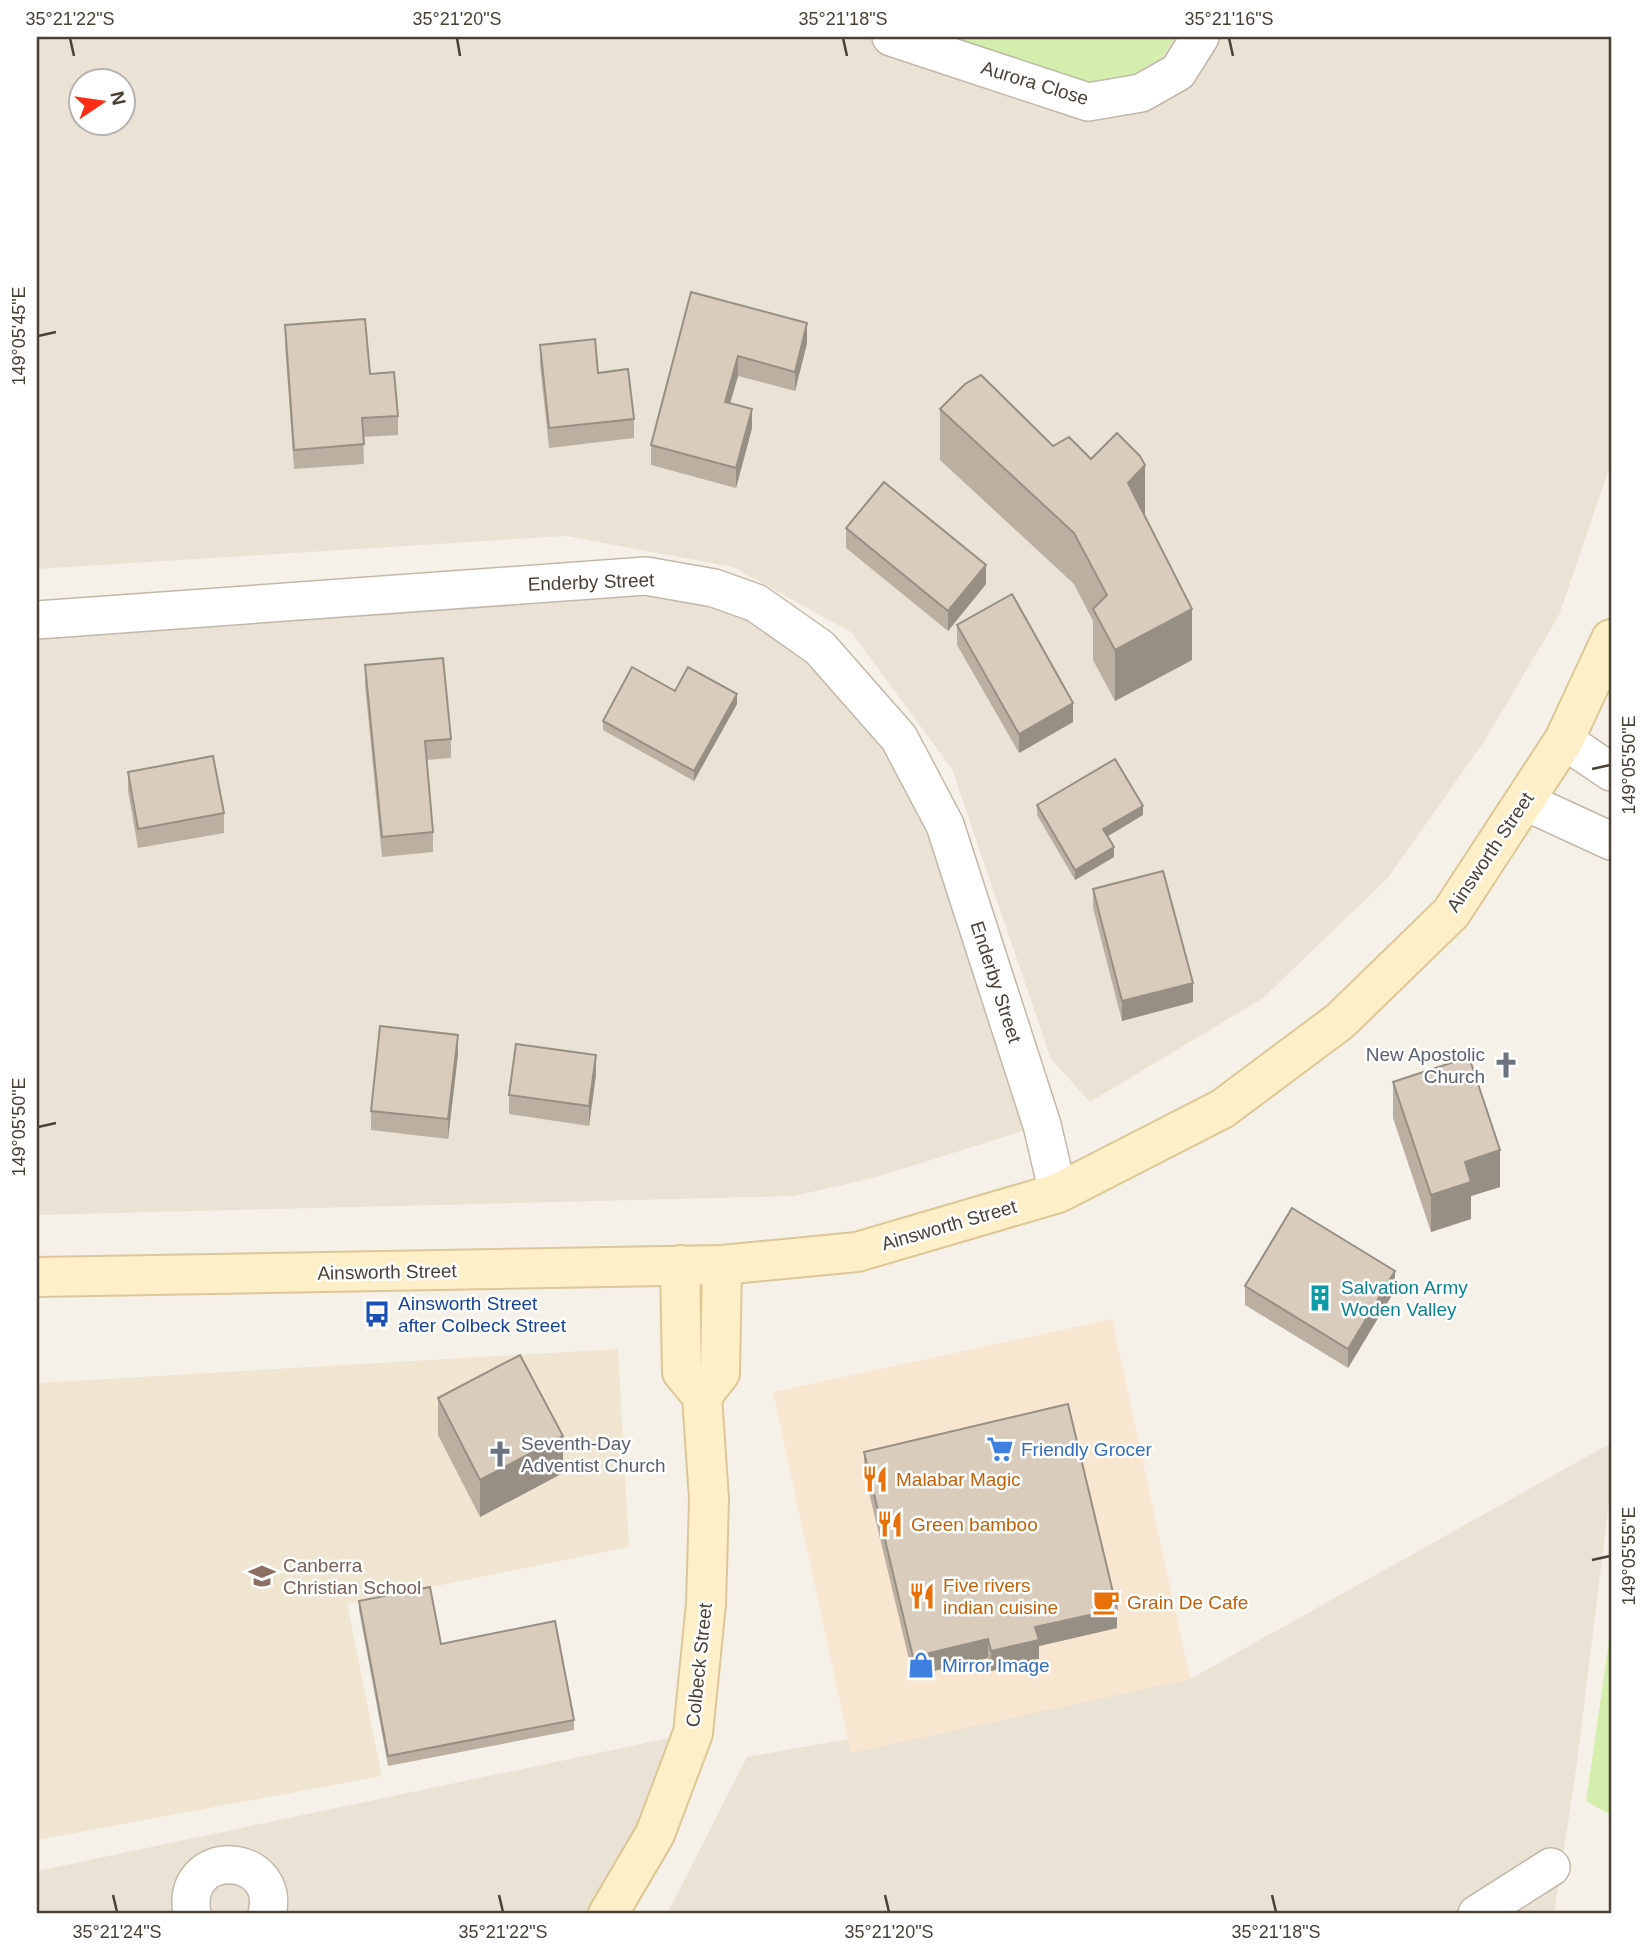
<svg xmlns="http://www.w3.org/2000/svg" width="1648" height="1951" font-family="Helvetica,sans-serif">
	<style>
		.residential { fill: #eae2d5; fill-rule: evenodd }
		.commercial { fill: #f9e6d1 }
		.education { fill: #f0e5d0 }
		.green { fill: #d4eead }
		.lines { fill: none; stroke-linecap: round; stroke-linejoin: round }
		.street-casing { stroke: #c2b8a9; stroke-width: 40 }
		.secondary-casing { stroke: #dec695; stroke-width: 42 }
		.street { stroke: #fff; stroke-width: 37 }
		.secondary { stroke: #ffefc9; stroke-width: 38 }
		.wall { fill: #bbafa2 }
		.shaded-wall { fill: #988f84 }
		.building { fill: #d9ccbc; stroke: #988f84; stroke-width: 2 }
		.ticks { fill: none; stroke: #4a4136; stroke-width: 2.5 }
		.labels { text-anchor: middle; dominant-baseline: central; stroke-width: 5; stroke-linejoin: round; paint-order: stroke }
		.street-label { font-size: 19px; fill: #4a4136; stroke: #fff }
		.worship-label { font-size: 19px; fill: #5b616d; stroke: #fff; text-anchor: end }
		.culture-label { font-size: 19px; fill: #0d838f; stroke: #fff; text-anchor: start }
		.transit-label { font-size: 19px; fill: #164399; stroke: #fff; text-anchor: start }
		.shop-label { font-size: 19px; fill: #366cbe; stroke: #fff; text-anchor: start }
		.food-label { font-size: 19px; fill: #c56008; stroke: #fff; text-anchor: start }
		.education-label { font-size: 19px; fill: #785e54; stroke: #fff; text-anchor: start }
		.neatline { fill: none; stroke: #4a4136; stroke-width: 2.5 }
		.ticks-label { font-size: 18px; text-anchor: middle; fill: #4a4136 }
	</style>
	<rect width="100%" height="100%" fill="#f6f1e8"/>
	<!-- residential -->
	<g class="residential">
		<path d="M 37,37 L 1611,37 L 1611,463 L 1559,615 L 1485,740 L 1387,879 L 1263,998 L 1090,1102 L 1051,1059 L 952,769 L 851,632 L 733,567 L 566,536 L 37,569 ZM 80,80 L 122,80 L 122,122 L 80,122 Z"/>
		<path d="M 646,576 L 820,648 L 899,738 L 1042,1125 L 877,1177 L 794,1196 L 37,1215 L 37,614 Z"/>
		<path d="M 1611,1443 L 1611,1486 L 1577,1763 L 1554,1914 L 667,1914 L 747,1757 L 1190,1679 Z"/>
		<path d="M 693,1733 L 608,1914 L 38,1914 L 37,1871 Z"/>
	</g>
	<!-- commercial -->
	<path class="commercial" d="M 1112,1319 L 1190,1679 L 851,1753 L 773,1392 Z"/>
	<!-- education -->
	<path class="education" d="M 618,1349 L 629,1547 L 347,1604 L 382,1776 L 37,1840 L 37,1383 Z"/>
	<!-- green -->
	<g class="green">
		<path d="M 938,37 L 1175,37 L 1161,58 L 1129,77 L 1083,84 Z"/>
		<path d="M 1611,1627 L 1611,1815 L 1586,1801 Z"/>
	</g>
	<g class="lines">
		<!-- street casing -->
		<g class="street-casing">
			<g id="street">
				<path d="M 891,37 L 1088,102 L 1141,93 L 1178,72 L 1200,37"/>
				<path d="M 37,620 L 646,576 L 714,588 L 756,603 L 820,648 L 899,738 L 945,825 L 1042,1125 L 1058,1193"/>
				<path d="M 1564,740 L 1611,772"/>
				<path d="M 1524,801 L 1611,841"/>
				<path d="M 192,1914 C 180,1845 282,1852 267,1914"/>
				<path d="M 1477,1914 L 1551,1867"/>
			</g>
		</g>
		<!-- secondary casing -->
		<g class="secondary-casing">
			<g id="secondary">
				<path d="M 37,1277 L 722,1265 L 857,1252 L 1058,1193 L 1222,1109 L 1340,1021 L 1451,913 L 1564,740 L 1611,639"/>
				<path d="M 702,1396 L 720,1373 L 722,1265"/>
				<path d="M 608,1914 L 655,1834 L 693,1733 L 706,1604 L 709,1499 L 702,1396 L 682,1372 L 680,1265"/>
			</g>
		</g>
		<!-- street -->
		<use href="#street" class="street"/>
		<!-- secondary -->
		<use href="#secondary" class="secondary"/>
	</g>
	<!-- wall -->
	<g class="wall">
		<path d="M 691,292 L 807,343 L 795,391 L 738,376 L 730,403 L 752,428 L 736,488 L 651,465 L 651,445 Z"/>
		<path d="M 285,325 L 370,374 L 398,416 L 398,435 L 363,437 L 364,464 L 294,469 L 285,344 Z"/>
		<path d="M 540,345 L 598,373 L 634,419 L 634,438 L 549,448 L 540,364 Z"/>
		<path d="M 940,409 L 1053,446 L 1145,516 L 1192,660 L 1115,701 L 1093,660 L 1093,621 L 1074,584 L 940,460 Z"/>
		<path d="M 846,528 L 986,584 L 948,631 L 846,548 Z"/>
		<path d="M 957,625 L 1073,722 L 1019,753 L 957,645 Z"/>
		<path d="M 365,665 L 451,739 L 451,758 L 426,760 L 433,832 L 433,852 L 382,857 L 365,685 Z"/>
		<path d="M 675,691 L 737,704 L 694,781 L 603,730 L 603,721 Z"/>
		<path d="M 128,772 L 224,813 L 224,833 L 138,848 L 128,791 Z"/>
		<path d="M 1037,805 L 1143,815 L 1108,836 L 1114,857 L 1075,880 L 1037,815 Z"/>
		<path d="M 1093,889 L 1193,1002 L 1122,1021 L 1093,908 Z"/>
		<path d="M 458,1054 L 448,1139 L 371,1130 L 371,1111 Z"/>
		<path d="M 596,1074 L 589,1126 L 509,1114 L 509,1095 Z"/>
		<path d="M 1393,1082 L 1500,1187 L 1471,1196 L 1471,1219 L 1431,1232 L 1393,1118 Z"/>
		<path d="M 1245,1286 L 1395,1290 L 1348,1368 L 1245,1305 Z"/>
		<path d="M 438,1398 L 563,1473 L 480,1517 L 438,1435 Z"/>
		<path d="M 864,1452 L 1117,1628 L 1039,1646 L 1039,1659 L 991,1671 L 988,1658 L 913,1676 L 864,1472 Z"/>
		<path d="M 359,1601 L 441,1644 L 574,1720 L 574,1730 L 388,1766 L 359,1610 Z"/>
	</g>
	<!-- shaded-wall -->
	<g class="shaded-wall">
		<path d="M 807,323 L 807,343 L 795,391 L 795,372 Z"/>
		<path d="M 738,356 L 738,376 L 725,421 L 725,402 Z"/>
		<path d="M 752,409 L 752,428 L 736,488 L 736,468 Z"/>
		<path d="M 1145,465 L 1145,516 L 1128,483 Z"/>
		<path d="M 986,565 L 986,584 L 948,631 L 948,611 Z"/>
		<path d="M 1192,609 L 1192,660 L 1115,701 L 1115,650 Z"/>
		<path d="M 737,694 L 737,704 L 694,781 L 694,771 Z"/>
		<path d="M 1073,703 L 1073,722 L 1019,753 L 1019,734 Z"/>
		<path d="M 1143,806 L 1143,815 L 1103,839 L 1103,829 Z"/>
		<path d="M 1114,847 L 1114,857 L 1075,880 L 1075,870 Z"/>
		<path d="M 1193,983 L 1193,1002 L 1122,1021 L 1122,1001 Z"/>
		<path d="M 458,1035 L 458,1054 L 448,1139 L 448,1119 Z"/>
		<path d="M 596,1055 L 596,1074 L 589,1126 L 589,1106 Z"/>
		<path d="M 1500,1150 L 1500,1187 L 1471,1196 L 1471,1219 L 1431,1232 L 1431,1195 L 1465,1162 Z"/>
		<path d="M 1395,1271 L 1395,1290 L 1348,1368 L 1348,1349 Z"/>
		<path d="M 563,1436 L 563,1473 L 480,1517 L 480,1480 Z"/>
		<path d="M 1117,1609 L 1117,1628 L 1039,1646 L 1039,1659 L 991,1671 L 991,1651 L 1035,1627 Z"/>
		<path d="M 988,1639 L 988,1658 L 913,1676 L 913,1657 Z"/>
	</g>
	<!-- building -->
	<g class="building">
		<path d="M 691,292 L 807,323 L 795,372 L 738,356 L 725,402 L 752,409 L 736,468 L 651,445 Z"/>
		<path d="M 365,319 L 370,374 L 394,372 L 398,416 L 362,418 L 364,444 L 294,450 L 285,325 Z"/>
		<path d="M 595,339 L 598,373 L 628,369 L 634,419 L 549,428 L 540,345 Z"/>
		<path d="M 981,375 L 1053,446 L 1069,437 L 1091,459 L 1117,433 L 1140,456 L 1145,465 L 1128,483 L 1192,609 L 1115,650 L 1093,609 L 1107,595 L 1074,533 L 940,409 L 965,384 Z"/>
		<path d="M 884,482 L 986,565 L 948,611 L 846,528 Z"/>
		<path d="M 1012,594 L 1073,703 L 1019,734 L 957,625 Z"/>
		<path d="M 443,658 L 451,739 L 425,741 L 433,832 L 382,837 L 365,665 Z"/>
		<path d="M 632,667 L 675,691 L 688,667 L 737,694 L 694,771 L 603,721 Z"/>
		<path d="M 213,756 L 224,813 L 138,829 L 128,772 Z"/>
		<path d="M 1115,759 L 1143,806 L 1103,829 L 1114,847 L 1075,870 L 1037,805 Z"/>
		<path d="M 1163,871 L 1193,983 L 1122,1001 L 1093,889 Z"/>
		<path d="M 380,1026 L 458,1035 L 448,1119 L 371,1111 Z"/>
		<path d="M 516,1044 L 596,1055 L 589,1106 L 509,1095 Z"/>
		<path d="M 1469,1057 L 1500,1150 L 1465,1162 L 1471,1182 L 1431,1195 L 1393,1082 Z"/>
		<path d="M 1292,1208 L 1395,1271 L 1348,1349 L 1245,1286 Z"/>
		<path d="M 520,1355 L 563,1436 L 480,1480 L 438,1398 Z"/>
		<path d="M 1068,1404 L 1117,1609 L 1035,1627 L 1039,1640 L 991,1651 L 988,1639 L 913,1657 L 864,1452 Z"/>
		<path d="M 430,1587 L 441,1644 L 555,1621 L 574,1720 L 388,1756 L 359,1601 Z"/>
	</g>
	<!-- ticks -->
	<path class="ticks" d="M 70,38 L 74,56M 457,38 L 460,56M 843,38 L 847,56M 1229,38 L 1233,56M 38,336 L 56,332M 1592,769 L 1610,765M 38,1127 L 56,1123M 1592,1560 L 1610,1556M 113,1895 L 117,1912M 499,1895 L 503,1912M 885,1895 L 889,1912M 1272,1895 L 1276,1912"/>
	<!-- icons -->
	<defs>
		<g id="church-bare" transform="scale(2.1)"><path d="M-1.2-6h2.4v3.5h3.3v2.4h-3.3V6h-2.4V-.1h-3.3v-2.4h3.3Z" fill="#6b7280" stroke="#fff" stroke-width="2.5" paint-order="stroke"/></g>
		<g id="building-bare" transform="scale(2.1)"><path d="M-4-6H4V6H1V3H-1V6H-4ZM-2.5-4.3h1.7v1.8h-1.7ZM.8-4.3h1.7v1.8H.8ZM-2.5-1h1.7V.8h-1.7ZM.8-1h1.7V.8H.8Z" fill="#0f9aa8" stroke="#fff" stroke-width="2.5" paint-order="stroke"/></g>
		<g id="bus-bare" transform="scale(2.1)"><path d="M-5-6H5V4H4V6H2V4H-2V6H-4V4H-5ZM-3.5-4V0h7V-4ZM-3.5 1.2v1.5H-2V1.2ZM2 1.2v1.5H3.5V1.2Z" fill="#1a4fb4" stroke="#fff" stroke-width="2.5" paint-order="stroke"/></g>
		<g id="supermarket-bare" transform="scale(2.1)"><path d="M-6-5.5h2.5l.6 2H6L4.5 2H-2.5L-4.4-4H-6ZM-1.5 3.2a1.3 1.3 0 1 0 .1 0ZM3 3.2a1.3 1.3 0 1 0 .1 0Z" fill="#3f7fe0" stroke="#fff" stroke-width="2.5" paint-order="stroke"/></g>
		<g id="restaurant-bare" transform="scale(2.1)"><path d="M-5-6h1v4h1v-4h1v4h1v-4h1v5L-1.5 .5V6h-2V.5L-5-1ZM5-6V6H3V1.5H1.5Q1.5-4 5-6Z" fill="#e8710a" stroke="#fff" stroke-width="2.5" paint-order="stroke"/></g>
		<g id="school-bare" transform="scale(2.1)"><path d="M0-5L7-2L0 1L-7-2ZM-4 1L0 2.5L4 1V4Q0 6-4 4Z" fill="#8d6e63" stroke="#fff" stroke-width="2.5" paint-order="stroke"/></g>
		<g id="cafe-bare" transform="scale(2.1)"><path d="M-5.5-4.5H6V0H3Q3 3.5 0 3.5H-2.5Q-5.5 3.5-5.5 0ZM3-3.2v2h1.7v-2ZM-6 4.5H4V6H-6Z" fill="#e8710a" stroke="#fff" stroke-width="2.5" paint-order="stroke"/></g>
		<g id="shop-bare" transform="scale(2.1)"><path d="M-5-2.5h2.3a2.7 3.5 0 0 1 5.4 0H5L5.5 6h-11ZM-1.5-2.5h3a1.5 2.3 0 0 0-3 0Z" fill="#3f7fe0" stroke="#fff" stroke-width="2.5" paint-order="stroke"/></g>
	</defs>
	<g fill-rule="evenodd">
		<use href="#church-bare" x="1506" y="1065"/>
		<use href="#building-bare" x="1320" y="1298"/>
		<use href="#bus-bare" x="377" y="1314"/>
		<use href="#supermarket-bare" x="1000" y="1449"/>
		<use href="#church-bare" x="500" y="1454"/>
		<use href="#restaurant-bare" x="875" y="1479"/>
		<use href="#restaurant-bare" x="890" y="1524"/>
		<use href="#school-bare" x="262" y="1576"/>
		<use href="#restaurant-bare" x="922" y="1596"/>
		<use href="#cafe-bare" x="1106" y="1602"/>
		<use href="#shop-bare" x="921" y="1665"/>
	</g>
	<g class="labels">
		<!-- street labels -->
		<g class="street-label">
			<text transform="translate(1035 83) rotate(17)">Aurora Close</text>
			<text transform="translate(591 582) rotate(-2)">Enderby Street</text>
			<text transform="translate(1490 852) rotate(-56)">Ainsworth Street</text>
			<text transform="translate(996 982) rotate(72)">Enderby Street</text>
			<text transform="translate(949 1225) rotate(-16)">Ainsworth Street</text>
			<text transform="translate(387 1272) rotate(-1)">Ainsworth Street</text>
			<text transform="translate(699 1665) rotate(-84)">Colbeck Street</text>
		</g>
		<!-- worship labels -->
		<g class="worship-label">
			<text x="1485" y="1054">New Apostolic<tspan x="1485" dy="22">Church</tspan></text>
			<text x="521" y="1443" text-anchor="start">Seventh-Day<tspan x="521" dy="22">Adventist Church</tspan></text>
		</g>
		<!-- culture labels -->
		<g class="culture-label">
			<text x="1341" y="1287">Salvation Army<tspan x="1341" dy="22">Woden Valley</tspan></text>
		</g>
		<!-- transit labels -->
		<g class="transit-label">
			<text x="398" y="1303">Ainsworth Street<tspan x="398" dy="22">after Colbeck Street</tspan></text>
		</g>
		<!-- shop labels -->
		<g class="shop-label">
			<text x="1021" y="1449">Friendly Grocer</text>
			<text x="942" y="1665">Mirror Image</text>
		</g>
		<!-- food labels -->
		<g class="food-label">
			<text x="896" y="1479">Malabar Magic</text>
			<text x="911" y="1524">Green bamboo</text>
			<text x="943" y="1585">Five rivers<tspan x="943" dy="22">indian cuisine</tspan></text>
			<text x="1127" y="1602">Grain De Cafe</text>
		</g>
		<!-- education labels -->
		<g class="education-label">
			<text x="283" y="1565">Canberra<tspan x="283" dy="22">Christian School</tspan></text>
		</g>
	</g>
	<!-- border -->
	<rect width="1648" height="1951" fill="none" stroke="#ffffff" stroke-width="77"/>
	<!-- north arrow -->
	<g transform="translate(102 102) rotate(77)"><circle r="33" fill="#ffffff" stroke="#b7b3af" stroke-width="2"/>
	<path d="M0-5L12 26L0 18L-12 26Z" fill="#ff2c16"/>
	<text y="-10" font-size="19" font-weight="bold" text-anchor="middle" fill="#4a4136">N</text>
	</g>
	<rect x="38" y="38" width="1572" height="1874" class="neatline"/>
	<g class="ticks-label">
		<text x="70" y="25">35°21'22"S</text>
		<text x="457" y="25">35°21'20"S</text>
		<text x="843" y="25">35°21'18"S</text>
		<text x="1229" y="25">35°21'16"S</text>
		<text transform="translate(19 336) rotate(-90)" y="6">149°05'45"E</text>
		<text transform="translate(1629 765) rotate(-90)" y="6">149°05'50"E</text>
		<text transform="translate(19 1127) rotate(-90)" y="6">149°05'50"E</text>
		<text transform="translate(1629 1556) rotate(-90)" y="6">149°05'55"E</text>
		<text x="117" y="1938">35°21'24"S</text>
		<text x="503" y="1938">35°21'22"S</text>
		<text x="889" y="1938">35°21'20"S</text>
		<text x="1276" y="1938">35°21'18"S</text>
	</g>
</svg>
